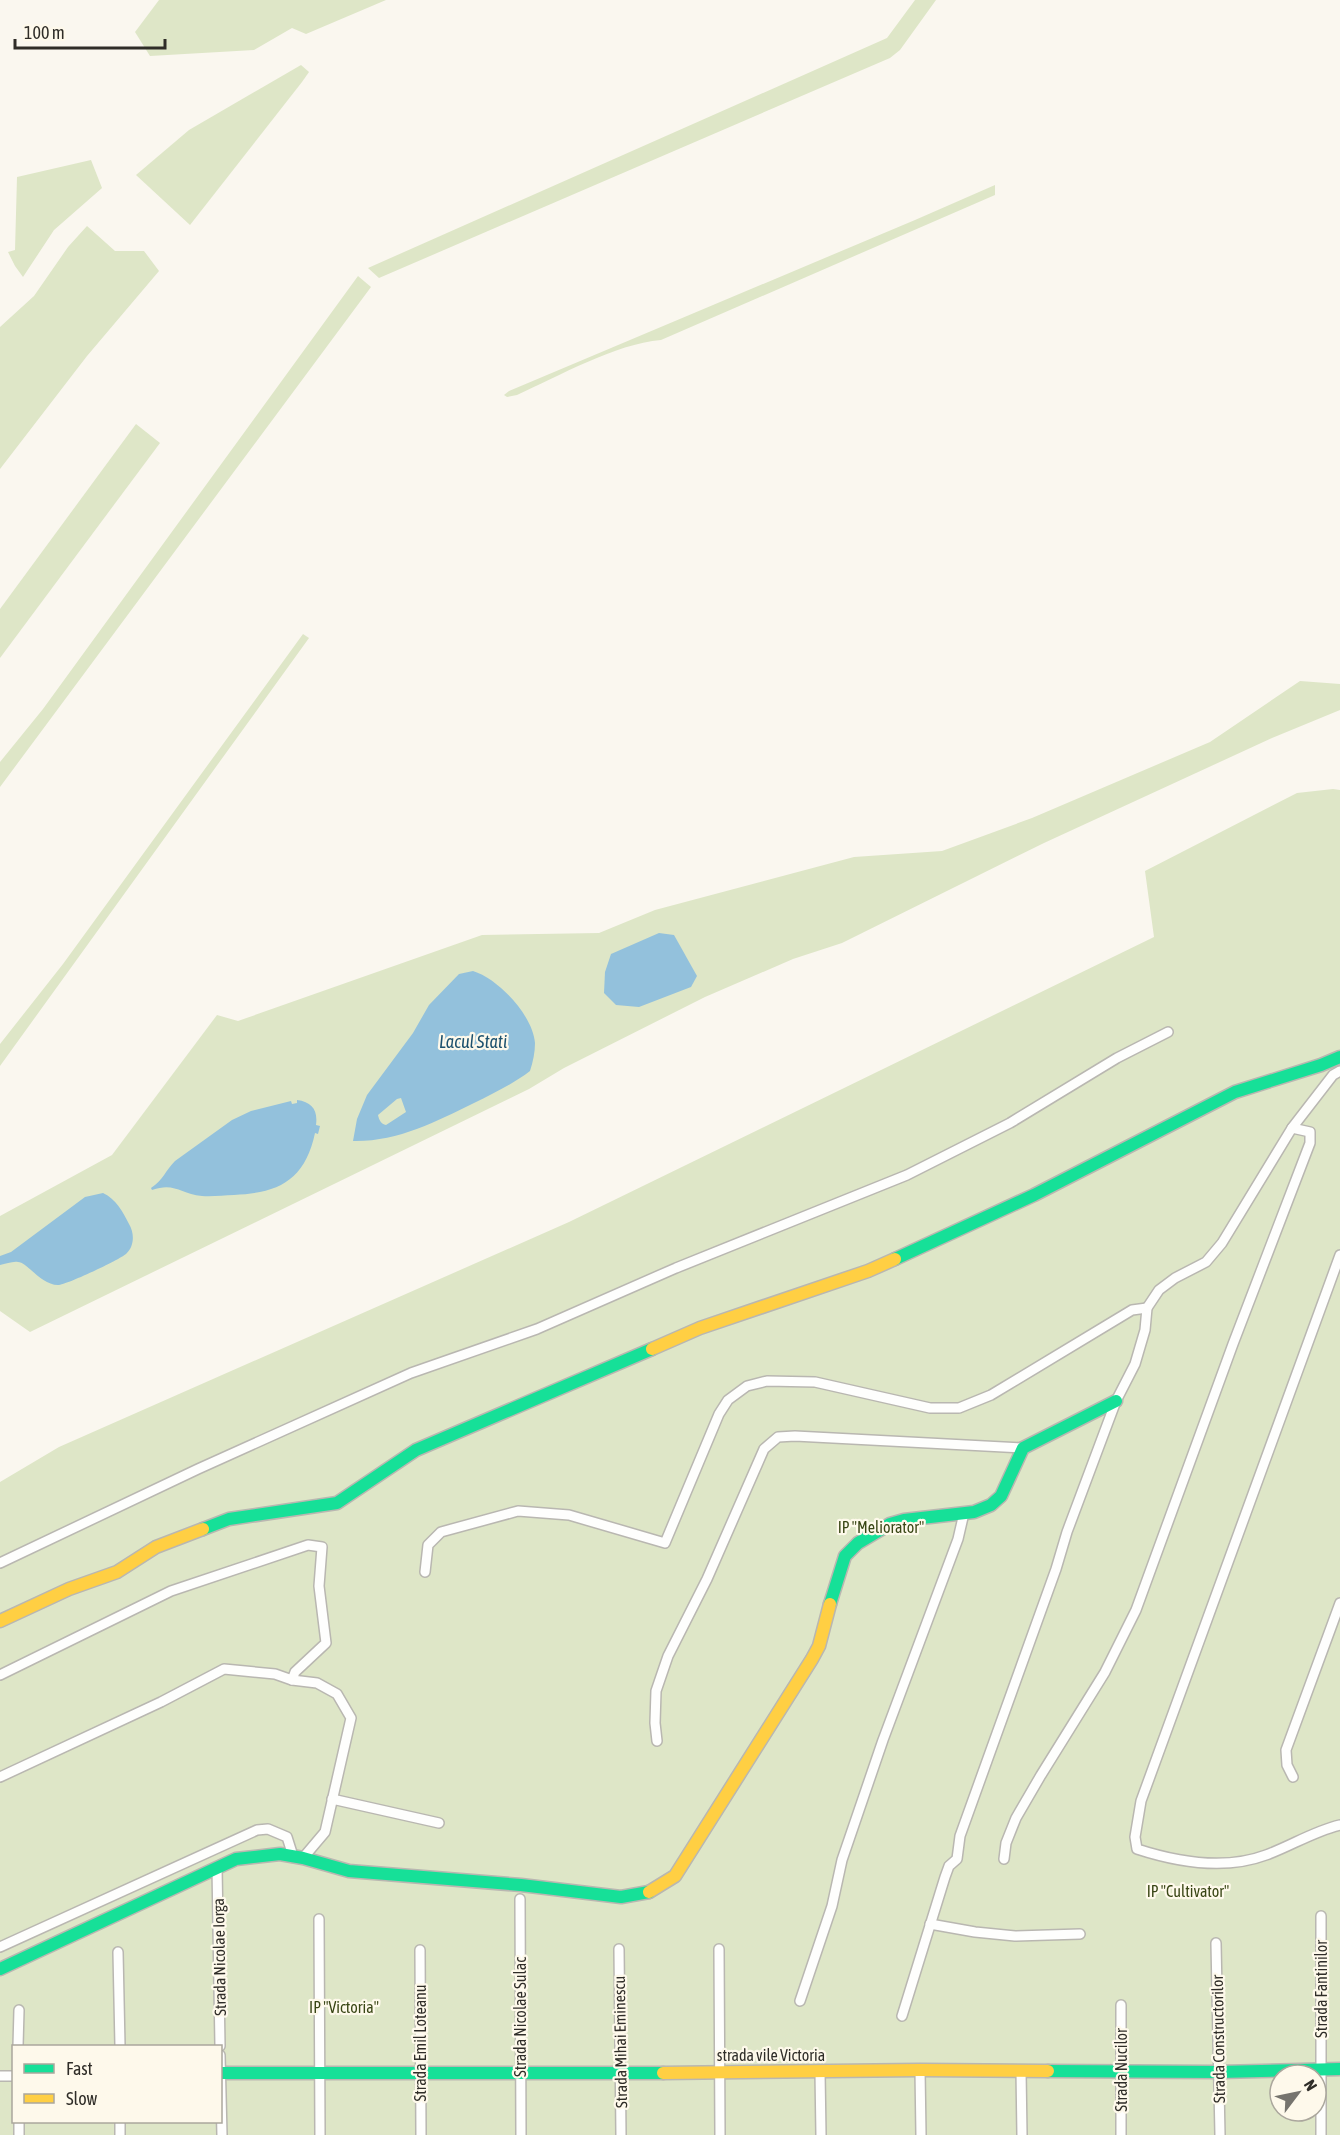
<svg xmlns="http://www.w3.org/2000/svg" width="1340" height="2135" font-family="'Asap Condensed',sans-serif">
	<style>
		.green { fill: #dee6c7; fill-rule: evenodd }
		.water { fill: #93c1dc; fill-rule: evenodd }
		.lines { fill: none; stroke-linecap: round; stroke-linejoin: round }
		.street-casing { stroke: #b9b7b1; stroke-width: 12 }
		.fast-casing { stroke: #b9b7b1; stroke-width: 15 }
		.slow-casing { stroke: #b9b7b1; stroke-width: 15 }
		.street { stroke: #fefefd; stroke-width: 9 }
		.fast { stroke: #16e098; stroke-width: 12 }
		.slow { stroke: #ffcf43; stroke-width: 12 }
		.labels { text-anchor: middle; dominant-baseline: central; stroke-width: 4.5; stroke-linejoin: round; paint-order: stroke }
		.park-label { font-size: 16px; fill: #394615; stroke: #fef9eb }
		.street-label { font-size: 16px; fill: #2f2d28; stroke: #fef9eb }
		.water-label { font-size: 18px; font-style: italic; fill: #1c506d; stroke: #fef9eb }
	</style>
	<rect width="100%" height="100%" fill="#faf7ef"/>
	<!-- green -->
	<g class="green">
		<path d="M 159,0 L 386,0 L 306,34 L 292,28 L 254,50 L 150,56 L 135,32 Z"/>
		<path d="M 915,0 L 936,0 L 900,50 L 890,58 L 379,278 L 368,268 L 887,38 Z"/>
		<path d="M 301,65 L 309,72 L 302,82 L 190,225 L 136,175 L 189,130 Z"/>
		<path d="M 91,160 L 102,188 L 54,230 L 23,277 L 15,266 L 8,252 L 15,250 L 17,177 Z"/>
		<path d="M 995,185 L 995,195 L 661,340 C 615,344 559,376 517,395 L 507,397 L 504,395 L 509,391 L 915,220 Z"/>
		<path d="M 87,226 L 115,251 L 144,251 L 159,271 L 87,356 L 0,469 L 0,327 L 34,296 L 68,247 Z"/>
		<path d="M 358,276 L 371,287 L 0,787 L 0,762 L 43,709 Z"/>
		<path d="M 136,424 L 160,443 L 0,658 L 0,609 Z"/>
		<path d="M 303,634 L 309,638 L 0,1066 L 0,1044 L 63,964 Z"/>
		<path d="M 1300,681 L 1340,684 L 1340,710 L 1272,738 L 1044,843 L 842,943 L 793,959 L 705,997 L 564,1068 L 529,1089 L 30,1332 L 0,1311 L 0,1216 L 112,1155 L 217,1015 L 238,1021 L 482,935 L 599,933 L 655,910 L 854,857 L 942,851 L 1032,818 L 1210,742 Z"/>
		<path d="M 1333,789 L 1340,790 L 1340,2135 L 0,2135 L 0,1482 L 59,1447 L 569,1222 L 1154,937 L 1145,871 L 1297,793 ZM 14,2046 L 220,2046 L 220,2122 L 14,2122 ZM 1280,2075 L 1316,2075 L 1316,2111 L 1280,2111 Z"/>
	</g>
	<!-- water -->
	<g class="water">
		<path d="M 659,933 L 674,935 L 697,976 L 691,987 L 639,1007 L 616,1005 L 604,993 L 605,972 L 611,954 Z"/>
		<path d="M 473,971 C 499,979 533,1016 535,1043 C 535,1052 533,1062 530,1071 C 513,1084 494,1093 474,1103 C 435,1122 397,1142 353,1141 L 357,1119 L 367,1095 L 413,1033 L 429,1005 L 459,974 ZM 401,1098 L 406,1112 L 386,1125 C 381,1124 379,1120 378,1115 L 397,1099 Z"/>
		<path d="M 297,1100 C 312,1102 318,1110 316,1125 L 320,1126 L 318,1134 L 315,1133 C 305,1180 279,1193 234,1195 C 224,1195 212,1197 202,1196 C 180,1194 175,1182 152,1190 L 151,1188 C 164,1179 165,1171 175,1161 L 232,1120 L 251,1111 L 291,1101 L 292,1104 L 297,1103 Z"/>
		<path d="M 103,1193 C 116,1199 123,1212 129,1224 C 135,1234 134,1247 126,1254 C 119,1260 66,1285 58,1285 C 41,1285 27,1262 18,1262 C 13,1261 6,1264 0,1265 L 0,1256 L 11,1252 L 85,1197 Z"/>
	</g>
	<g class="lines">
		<!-- street casing -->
		<g class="street-casing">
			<g id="street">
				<path d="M 1340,1255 L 1141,1801 L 1135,1837 L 1137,1849 C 1177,1862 1226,1870 1266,1855 C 1291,1846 1314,1831 1340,1825"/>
				<path d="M 0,1563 L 198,1469 L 411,1373 L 537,1329 L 676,1268 L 907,1175 L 1010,1123 L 1117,1058 L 1168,1032"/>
				<path d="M 425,1572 L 428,1545 L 441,1532 L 518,1511 L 569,1515 L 665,1543 L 719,1414 L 728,1400 L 747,1386 L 767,1381 L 815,1382 L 930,1408 L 959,1408 L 991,1395 L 1132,1310 L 1147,1308"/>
				<path d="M 0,1675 L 171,1591 L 308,1545 L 322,1547 L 319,1586 L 326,1643 L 295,1672 L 292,1680"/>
				<path d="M 657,1741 L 655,1723 L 656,1691 L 668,1656 L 707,1579 L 764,1449 L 778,1437 L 795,1436 L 1023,1448"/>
				<path d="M 0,1777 L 161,1702 L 224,1669 L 275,1674 L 292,1680 L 317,1683 L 337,1694 L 351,1718 L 325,1832 L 303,1858"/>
				<path d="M 1293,1777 L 1287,1765 L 1286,1750 L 1340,1603"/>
				<path d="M 332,1799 L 439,1823"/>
				<path d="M 1004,1859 L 1006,1843 L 1016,1818 L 1041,1775 L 1105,1672 L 1136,1610 L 1233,1344 L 1310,1143 L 1310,1132 L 1292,1128"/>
				<path d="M 217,1867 L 220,2046"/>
				<path d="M 520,1899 L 521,2135"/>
				<path d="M 1321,1916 L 1321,2135"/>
				<path d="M 319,1919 L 320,2135"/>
				<path d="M 930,1924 L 975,1932 L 1015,1936 L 1080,1934"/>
				<path d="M 1216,1943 L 1220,2135"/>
				<path d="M 0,1947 L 257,1830 L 268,1829 L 287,1837 L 293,1856"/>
				<path d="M 619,1949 L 621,2135"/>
				<path d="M 719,1949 L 720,2135"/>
				<path d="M 420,1950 L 421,2135"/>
				<path d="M 118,1952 L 120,2046"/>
				<path d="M 800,2001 L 832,1906 L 842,1860 L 883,1740 L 958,1539 L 964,1513"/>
				<path d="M 1121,2005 L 1121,2135"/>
				<path d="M 902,2016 L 945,1877 L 949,1866 L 957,1859 L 960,1836 L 1056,1569 L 1067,1532 L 1116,1401 L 1135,1364 L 1145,1330 L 1147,1308 L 1159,1290 L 1175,1278 L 1206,1262 L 1222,1243 L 1292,1128 L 1333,1075 L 1340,1071"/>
				<path d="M 18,2046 L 19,2010"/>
				<path d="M 220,2055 L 222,2135"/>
				<path d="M 920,2070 L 921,2135"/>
				<path d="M 1021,2071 L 1022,2135"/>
				<path d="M 820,2072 L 821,2135"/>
				<path d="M 0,2076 L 14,2076"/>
				<path d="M 19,2122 L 19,2135"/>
				<path d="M 120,2135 L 120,2122"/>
			</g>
		</g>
		<!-- fast casing -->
		<g class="fast-casing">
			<g id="fast">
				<path d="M 895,1259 L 1034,1195 L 1235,1092 L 1321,1065 L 1340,1057"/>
				<path d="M 203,1529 L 229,1519 L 337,1503 L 416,1450 L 652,1349"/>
				<path d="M 830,1604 L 845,1556 L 858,1543 L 890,1524 L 904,1520 L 974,1512 L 991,1505 L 1001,1496 L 1023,1448 L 1116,1401"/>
				<path d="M 0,1969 L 236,1859 L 280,1854 L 303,1858 L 349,1871 L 521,1885 L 621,1897 L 649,1892"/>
				<path d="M 1048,2071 L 1219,2072 L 1340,2069"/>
				<path d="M 220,2073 L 663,2073"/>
			</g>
		</g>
		<!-- slow casing -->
		<g class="slow-casing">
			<g id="slow">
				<path d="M 652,1349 L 700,1328 L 868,1271 L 895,1259"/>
				<path d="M 0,1621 L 69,1589 L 117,1572 L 156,1547 L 203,1529"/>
				<path d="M 649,1892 L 675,1876 L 812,1659 L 819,1646 L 830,1604"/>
				<path d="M 663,2073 L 920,2070 L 1048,2071"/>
			</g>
		</g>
		<!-- street -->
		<use href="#street" class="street"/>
		<!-- fast -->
		<use href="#fast" class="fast"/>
		<!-- slow -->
		<use href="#slow" class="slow"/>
	</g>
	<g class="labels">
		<!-- park labels -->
		<g class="park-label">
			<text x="881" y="1527">IP "Meliorator"</text>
			<text x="1188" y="1891">IP "Cultivator"</text>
			<text x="344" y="2007">IP "Victoria"</text>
		</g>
		<!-- street labels -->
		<g class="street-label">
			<text transform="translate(219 1957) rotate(-91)">Strada Nicolae Iorga</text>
			<text transform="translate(1321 1989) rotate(-90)">Strada Fantinilor</text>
			<text transform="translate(520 2017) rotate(-90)">Strada Nicolae Sulac</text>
			<text transform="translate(1218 2039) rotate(-91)">Strada Constructorilor</text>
			<text transform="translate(620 2042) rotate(-91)">Strada Mihai Eminescu</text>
			<text transform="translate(420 2043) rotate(-90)">Strada Emil Loteanu</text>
			<text x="771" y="2055">strada vile Victoria</text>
			<text transform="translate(1121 2070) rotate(-90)">Strada Nucilor</text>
		</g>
		<!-- water labels -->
		<g class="water-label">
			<text x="473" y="1041">Lacul Stati</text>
		</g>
	</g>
	<!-- legend -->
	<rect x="12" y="2045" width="210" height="78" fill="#fef9eb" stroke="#aba79d" stroke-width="1.5"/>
	<rect x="24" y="2064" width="30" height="9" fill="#16e098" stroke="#aba79d" stroke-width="1.5"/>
	<text x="66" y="2075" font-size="18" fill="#2f2d28">Fast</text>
	<rect x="24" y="2094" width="30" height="9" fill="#ffcf43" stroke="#aba79d" stroke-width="1.5"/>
	<text x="66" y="2105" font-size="18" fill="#2f2d28">Slow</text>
	<!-- north arrow -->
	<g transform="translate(1298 2093) rotate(58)"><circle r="28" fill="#fef9eb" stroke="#aba79d" stroke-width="1.5"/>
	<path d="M0-4.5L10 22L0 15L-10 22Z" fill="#76746e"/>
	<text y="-9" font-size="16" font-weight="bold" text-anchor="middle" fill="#2f2d28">N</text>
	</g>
	<!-- scale -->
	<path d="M15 39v9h150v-9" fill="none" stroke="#2f2d28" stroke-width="3"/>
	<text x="24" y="39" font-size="18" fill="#2f2d28" stroke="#fef9eb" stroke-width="4.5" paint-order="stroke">100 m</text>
</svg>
